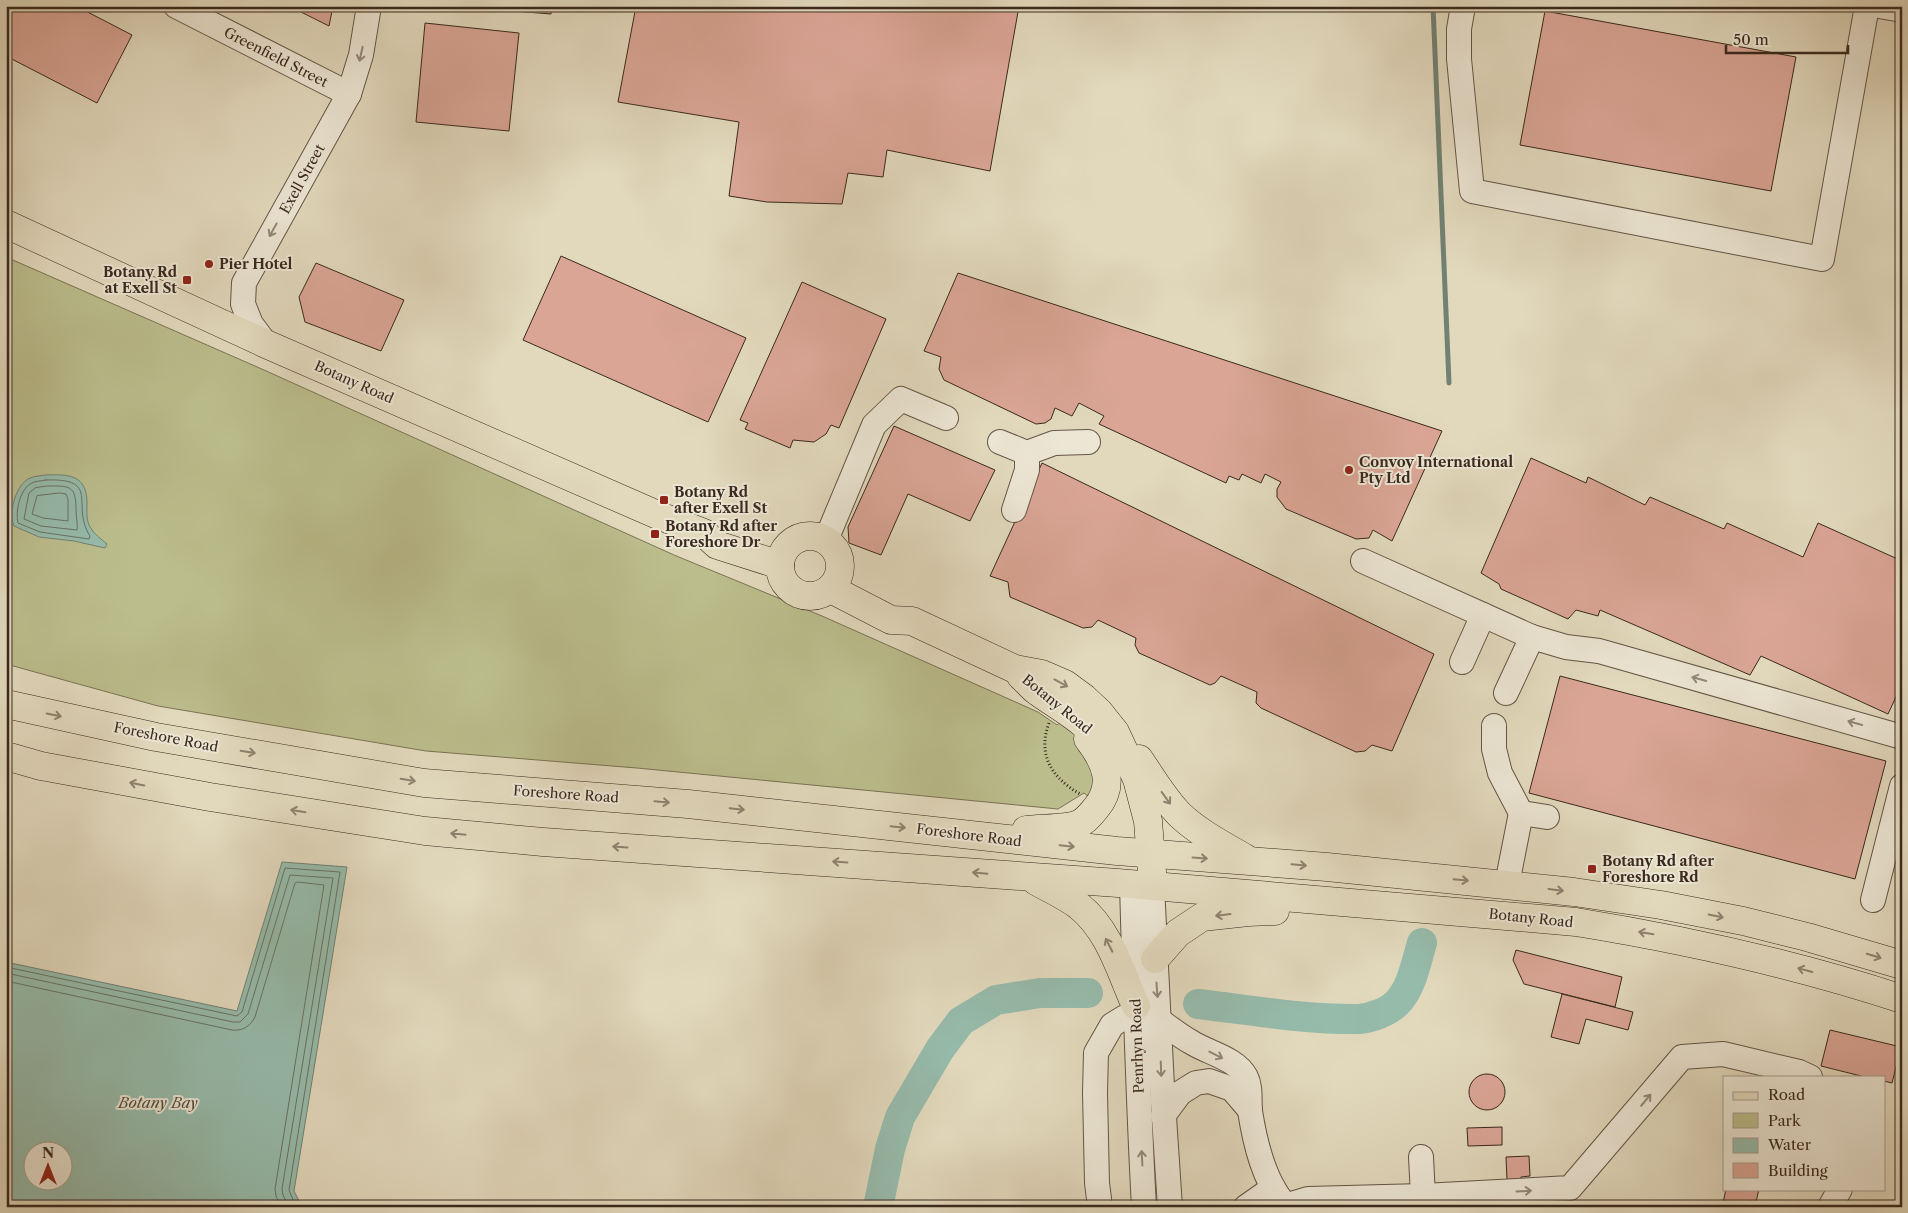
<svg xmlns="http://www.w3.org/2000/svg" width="1908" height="1213" font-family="'Libre Caslon Text',serif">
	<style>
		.green { fill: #bbbd8c; stroke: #7a7355 }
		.water { fill: #96bbab; stroke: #718173; fill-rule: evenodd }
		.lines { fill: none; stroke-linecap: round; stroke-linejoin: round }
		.shore { stroke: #687264; stroke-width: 1 }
		.stream { stroke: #718173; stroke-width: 5 }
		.river { stroke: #96bbab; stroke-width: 30 }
		.building { fill: #daa595; stroke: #3a291e }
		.minor-casing { stroke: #645546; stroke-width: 26 }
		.major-casing { stroke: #3a291e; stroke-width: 29 }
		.path { stroke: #3a291e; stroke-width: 3; stroke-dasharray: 1 2.5; stroke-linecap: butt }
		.minor { stroke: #ece6d4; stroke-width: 24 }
		.major { stroke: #e2d9bd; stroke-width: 28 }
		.oneway { stroke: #938879 }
		.oneway2 { stroke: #8e816e }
		.poi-dot { fill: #8f2418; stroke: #ece6d4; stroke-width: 2 }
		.labels { text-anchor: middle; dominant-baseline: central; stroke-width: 4; stroke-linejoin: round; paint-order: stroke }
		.street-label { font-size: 14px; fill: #3a291e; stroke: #ece6d4 }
		.poi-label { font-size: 14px; font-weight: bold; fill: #3a291e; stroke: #ece6d4; text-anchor: start }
		.water-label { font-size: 15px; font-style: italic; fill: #514e41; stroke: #ece6d4 }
	</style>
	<rect width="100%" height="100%" fill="#e2d9bd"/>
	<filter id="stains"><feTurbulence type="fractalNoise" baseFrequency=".004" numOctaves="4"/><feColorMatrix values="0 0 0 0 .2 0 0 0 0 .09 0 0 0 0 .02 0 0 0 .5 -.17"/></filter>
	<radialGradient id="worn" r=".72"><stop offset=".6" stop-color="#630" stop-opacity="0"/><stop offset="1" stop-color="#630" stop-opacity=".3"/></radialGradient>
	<!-- green -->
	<path class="green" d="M 6,257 L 264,370 L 674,555 L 822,616 L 1038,712 L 1057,725 L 1064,719 L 1074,726 L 1100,786 L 1089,797 L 1084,793 L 1058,809 L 637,768 L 426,751 L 158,706 L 6,664 Z"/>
	<!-- water -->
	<g class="water">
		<path d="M 46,475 C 69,474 87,475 87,503 C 87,511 86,520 90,527 C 94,534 101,539 107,544 L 105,548 L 74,541 L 39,537 L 14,526 C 8,512 16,484 30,478 C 34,476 41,476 46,475 Z"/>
		<path d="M 282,862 L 347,867 L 294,1191 L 302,1207 L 6,1207 L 6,962 L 237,1011 ZM 32,1150 L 62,1150 L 62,1180 L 32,1180 Z"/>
	</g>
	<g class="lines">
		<!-- shore -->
		<g class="shore">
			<path d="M 46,480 C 102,478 70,505 90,536 L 89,539 L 40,532 L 18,523 C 15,512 20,490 30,484 C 34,481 41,481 46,480 Z"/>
			<path d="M 47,486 C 70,486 76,485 76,510 C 76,517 78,524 77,530 L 41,526 L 24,519 L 29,493 L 35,488 Z"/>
			<path d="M 60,493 L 66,494 L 68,499 L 68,521 L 43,518 L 32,514 L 37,496 Z"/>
			<path d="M 6,967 L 237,1016 L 242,1012 L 285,868 L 340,872 L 289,1190 L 296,1207"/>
			<path d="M 6,973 L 233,1022 L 240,1022 L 248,1014 L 290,875 L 333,878 L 282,1189 L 283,1195 L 289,1207"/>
			<path d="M 6,981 L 232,1030 C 242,1031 250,1027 255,1017 L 295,883 L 298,882 L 324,885 L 275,1189 L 276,1196 L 281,1207"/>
		</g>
		<!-- stream -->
		<path class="stream" d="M 1433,6 L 1449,383"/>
		<!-- river -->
		<g class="river">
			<path d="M 1198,1004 C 1250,1010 1307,1020 1359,1019 C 1371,1018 1388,1012 1397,1003 C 1412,988 1416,962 1422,943"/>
			<path d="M 878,1207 L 890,1149 L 900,1117 L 940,1049 L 961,1021 L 996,1000 L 1040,993 L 1088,993"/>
		</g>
	</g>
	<!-- building -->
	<g class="building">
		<path d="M 6,6 L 76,6 L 132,35 L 97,103 L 6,56 Z"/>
		<path d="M 289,6 L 333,6 L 329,26 Z"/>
		<path d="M 451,6 L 552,6 L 551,14 Z"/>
		<path d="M 636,6 L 1019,6 L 990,171 L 887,150 L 883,177 L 848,173 L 842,204 L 767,202 L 729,196 L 739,122 L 618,102 Z"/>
		<path d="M 1545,11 L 1796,57 L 1771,191 L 1520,145 Z"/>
		<path d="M 425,23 L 519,33 L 509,131 L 416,122 Z"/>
		<path d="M 561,256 L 746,338 L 708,422 L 523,340 Z"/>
		<path d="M 316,263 L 404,300 L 381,351 L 305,322 L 299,297 Z"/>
		<path d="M 958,273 L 1442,431 L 1392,541 L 1373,530 L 1369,538 L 1356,539 L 1286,509 L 1277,497 L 1277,489 L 1281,482 L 1265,474 L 1261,483 L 1242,474 L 1239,480 L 1229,476 L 1226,483 L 1099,424 L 1104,416 L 1079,403 L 1072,416 L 1055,408 L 1051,419 L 1045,423 L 1036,424 L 944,380 L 939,369 L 941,357 L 924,351 Z"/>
		<path d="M 802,282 L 886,319 L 839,428 L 831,425 L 826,434 L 814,442 L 793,440 L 790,448 L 745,429 L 748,423 L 740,420 Z"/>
		<path d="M 894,426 L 995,470 L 970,521 L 908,494 L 881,555 L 849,543 L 848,527 Z"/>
		<path d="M 1531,458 L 1586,483 L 1588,477 L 1645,505 L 1650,497 L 1724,529 L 1727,523 L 1803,557 L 1818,523 L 1902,561 L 1902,684 L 1888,714 L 1761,656 L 1750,675 L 1600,610 L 1598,616 L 1576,610 L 1568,619 L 1501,589 L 1499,584 L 1481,573 Z"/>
		<path d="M 1042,463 L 1434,654 L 1392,751 L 1372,745 L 1365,751 L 1356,752 L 1261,708 L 1256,703 L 1257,692 L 1221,676 L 1215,683 L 1210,685 L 1139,653 L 1135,645 L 1136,638 L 1098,620 L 1092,627 L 1083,628 L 1010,597 L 1008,582 L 990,576 Z"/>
		<path d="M 1560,676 L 1886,761 L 1855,879 L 1529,793 Z"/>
		<path d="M 1516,950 L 1622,977 L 1615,1007 L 1524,984 L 1513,960 Z"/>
		<path d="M 1562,994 L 1633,1012 L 1628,1030 L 1586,1019 L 1579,1044 L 1551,1037 Z"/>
		<path d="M 1830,1030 L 1901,1047 L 1892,1083 L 1884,1081 L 1884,1077 L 1865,1077 L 1821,1066 Z"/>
		<circle cx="1487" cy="1092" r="18"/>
		<path d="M 1502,1127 L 1502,1145 L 1468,1146 L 1467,1128 Z"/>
		<path d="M 1529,1156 L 1530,1176 L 1521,1177 L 1521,1180 L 1507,1180 L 1506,1157 Z"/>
		<path d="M 1726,1189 L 1759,1189 L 1756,1202 L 1750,1201 L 1749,1207 L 1730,1207 L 1730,1205 L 1723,1203 Z"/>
	</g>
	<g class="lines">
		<!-- minor casing -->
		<g class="minor-casing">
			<g id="minor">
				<path d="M 176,6 L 349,94"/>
				<path d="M 1463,6 L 1459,29 L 1459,59 L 1472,191 L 1822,259 L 1867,6"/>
				<path d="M 1879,6 L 1902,10"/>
				<path d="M 266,344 L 251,324 L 243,304 L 244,283 L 349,94 L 361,55 L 369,6"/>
				<path d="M 1000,442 L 1027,453 L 1054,443 L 1088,442"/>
				<path d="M 1014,510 L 1027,470 L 1027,453"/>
				<path d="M 826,540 L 874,425 L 901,399 L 946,418"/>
				<path d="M 1363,561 L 1532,637 L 1566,647 L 1599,651 L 1902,737"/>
				<path d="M 1462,662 L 1483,615"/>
				<path d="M 1506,693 L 1532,637"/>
				<path d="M 1494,726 L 1494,749 L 1500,773 L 1521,813 L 1547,817"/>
				<path d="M 1132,884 C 1135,992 1138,1099 1144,1207"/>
				<path d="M 1507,884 L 1521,813"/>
				<path d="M 1152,886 L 1162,1087 L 1170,1207"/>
				<path d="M 1873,900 L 1902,786"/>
				<path d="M 1159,1020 C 1170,1028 1180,1036 1191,1042 C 1208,1053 1236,1058 1246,1077 C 1251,1087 1249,1100 1250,1111 C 1255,1143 1264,1183 1287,1207"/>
				<path d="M 1163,1116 L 1180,1093 L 1196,1083 L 1209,1081 L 1232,1089 L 1250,1110"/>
				<path d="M 1421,1157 L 1423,1196 L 1426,1207"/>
				<path d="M 1285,1206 L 1308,1199 L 1423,1196 L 1570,1188 L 1682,1057 L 1723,1054 L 1799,1072 L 1810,1077"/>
				<path d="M 1100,1207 L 1097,1183 L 1095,1093 L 1096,1053 L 1112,1025 L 1125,1017 L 1137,1019"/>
				<path d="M 1246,1207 L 1273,1188"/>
				<path d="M 1830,1207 L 1840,1189"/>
			</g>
		</g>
		<!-- major casing -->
		<g class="major-casing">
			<g id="major">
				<path d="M 6,224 L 266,344 L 660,516 L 704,533 L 717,545 L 780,565"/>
				<circle cx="810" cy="566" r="30"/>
				<path d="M 831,589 L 891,620 L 912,621 L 1015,669 L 1042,674 L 1065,684 L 1084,698 L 1099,712 L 1115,732 L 1137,779 L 1148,821 L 1152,872"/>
				<path d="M 1021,676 C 1027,681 1032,688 1038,692 C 1063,710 1093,724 1107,753"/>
				<path d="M 6,704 L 156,737 L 424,783 L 688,804 L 1117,851 L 1327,867 L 1574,892 L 1661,905 L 1743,921 L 1807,937 L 1902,965"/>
				<path d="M 6,756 L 41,766 L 210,797 L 425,831 L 543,842 L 1118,883 L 1576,922 C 1687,940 1795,964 1902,999"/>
				<path d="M 1139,759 C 1152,778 1164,799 1180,815 C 1199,833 1223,845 1245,858"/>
				<path d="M 1026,830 C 1041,828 1066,829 1079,824 C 1087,820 1091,814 1096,808 C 1116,784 1105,761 1088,739"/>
				<path d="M 1036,881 C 1050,889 1066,896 1079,906 C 1110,931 1120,971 1136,1006"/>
				<path d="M 1155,959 L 1178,933 L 1202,917 L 1248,912 L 1275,911"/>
			</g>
		</g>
		<!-- path -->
		<path class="path" d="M 1049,723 C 1037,755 1052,778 1080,794"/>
		<!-- minor -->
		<use href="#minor" class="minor"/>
		<!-- major -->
		<use href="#major" class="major"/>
	</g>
	<!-- one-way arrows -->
	<defs><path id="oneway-shaft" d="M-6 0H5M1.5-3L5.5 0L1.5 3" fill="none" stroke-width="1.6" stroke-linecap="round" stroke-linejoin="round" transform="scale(1.25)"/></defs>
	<g class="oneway">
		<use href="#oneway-shaft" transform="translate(361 54) rotate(103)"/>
		<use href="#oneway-shaft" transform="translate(273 230) rotate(119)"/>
		<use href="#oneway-shaft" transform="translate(1699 679) rotate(-164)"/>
		<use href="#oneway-shaft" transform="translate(1855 723) rotate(-164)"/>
		<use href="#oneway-shaft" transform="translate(1157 990) rotate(86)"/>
		<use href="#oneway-shaft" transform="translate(1216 1055) rotate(27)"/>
		<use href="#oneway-shaft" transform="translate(1161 1069) rotate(88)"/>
		<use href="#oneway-shaft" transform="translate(1646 1100) rotate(-50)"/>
		<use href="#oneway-shaft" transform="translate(1142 1158) rotate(-93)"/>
		<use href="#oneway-shaft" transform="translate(1524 1191) rotate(-3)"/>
	</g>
	<g class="oneway2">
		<use href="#oneway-shaft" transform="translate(1061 683) rotate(28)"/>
		<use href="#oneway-shaft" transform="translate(54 715) rotate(12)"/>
		<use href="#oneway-shaft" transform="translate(248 752) rotate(10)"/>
		<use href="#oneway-shaft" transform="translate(408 780) rotate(10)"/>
		<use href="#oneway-shaft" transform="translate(137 784) rotate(-169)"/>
		<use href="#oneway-shaft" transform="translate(1166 798) rotate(54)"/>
		<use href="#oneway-shaft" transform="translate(662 802) rotate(5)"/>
		<use href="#oneway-shaft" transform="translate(737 809) rotate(6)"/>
		<use href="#oneway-shaft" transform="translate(298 811) rotate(-171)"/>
		<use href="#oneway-shaft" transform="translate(898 827) rotate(6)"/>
		<use href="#oneway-shaft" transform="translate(458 834) rotate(-174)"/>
		<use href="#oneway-shaft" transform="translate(1067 846) rotate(6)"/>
		<use href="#oneway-shaft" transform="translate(620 847) rotate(-176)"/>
		<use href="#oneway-shaft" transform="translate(1200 858) rotate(4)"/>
		<use href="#oneway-shaft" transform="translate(840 862) rotate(-176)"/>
		<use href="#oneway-shaft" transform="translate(1299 865) rotate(5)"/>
		<use href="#oneway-shaft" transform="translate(980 873) rotate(-175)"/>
		<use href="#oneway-shaft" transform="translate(1461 880) rotate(5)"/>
		<use href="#oneway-shaft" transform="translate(1556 890) rotate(7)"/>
		<use href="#oneway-shaft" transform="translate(1223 915) rotate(173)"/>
		<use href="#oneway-shaft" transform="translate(1716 916) rotate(11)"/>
		<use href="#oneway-shaft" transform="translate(1646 933) rotate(-170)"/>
		<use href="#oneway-shaft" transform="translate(1109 945) rotate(-117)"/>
		<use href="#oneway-shaft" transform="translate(1874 956) rotate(17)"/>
		<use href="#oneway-shaft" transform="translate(1805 970) rotate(-165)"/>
	</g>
	<!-- markers -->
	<g class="poi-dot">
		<circle cx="209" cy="264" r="5"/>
		<rect x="182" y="275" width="10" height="10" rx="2.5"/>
		<circle cx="1349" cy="470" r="5"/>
		<rect x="659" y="495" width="10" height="10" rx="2.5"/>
		<rect x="650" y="529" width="10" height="10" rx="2.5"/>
		<rect x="1587" y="864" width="10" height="10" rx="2.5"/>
	</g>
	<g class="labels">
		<!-- street labels -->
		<g class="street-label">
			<text transform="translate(276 57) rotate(27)">Greenfield Street</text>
			<text transform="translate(302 179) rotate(-61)">Exell Street</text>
			<text transform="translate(354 382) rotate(24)">Botany Road</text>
			<text transform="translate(1057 704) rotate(39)">Botany Road</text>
			<text transform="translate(166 737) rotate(11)">Foreshore Road</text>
			<text transform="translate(566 794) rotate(4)">Foreshore Road</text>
			<text transform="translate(969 835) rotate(7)">Foreshore Road</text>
			<text transform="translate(1531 918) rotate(6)">Botany Road</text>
			<text transform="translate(1137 1046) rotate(-92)">Penrhyn Road</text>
		</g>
		<!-- poi labels -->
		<g class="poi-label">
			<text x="219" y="264">Pier Hotel</text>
			<text x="177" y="272" text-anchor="end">Botany Rd<tspan x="177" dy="16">at Exell St</tspan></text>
			<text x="1359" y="462">Convoy International<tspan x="1359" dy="16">Pty Ltd</tspan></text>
			<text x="674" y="492">Botany Rd<tspan x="674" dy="16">after Exell St</tspan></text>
			<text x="665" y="526">Botany Rd after<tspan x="665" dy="16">Foreshore Dr</tspan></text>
			<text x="1602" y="861">Botany Rd after<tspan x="1602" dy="16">Foreshore Rd</tspan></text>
		</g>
		<!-- water labels -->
		<g class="water-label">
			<text x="158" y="1102">Botany Bay</text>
		</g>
	</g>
	<!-- margin -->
	<rect width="1908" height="1213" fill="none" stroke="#e2d9bd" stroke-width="25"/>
	<rect x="8" y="8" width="1893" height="1198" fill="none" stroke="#3a291e" stroke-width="2.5"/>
	<rect x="12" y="12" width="1883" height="1188" fill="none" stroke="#3a291e"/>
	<!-- legend -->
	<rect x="1723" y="1076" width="162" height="115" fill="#ece6d4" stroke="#a59a8b"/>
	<rect x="1733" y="1092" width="25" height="8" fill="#e2d9bd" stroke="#a59a8b"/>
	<text x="1768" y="1100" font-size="15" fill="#3a291e">Road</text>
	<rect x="1733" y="1113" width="25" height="15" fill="#bbbd8c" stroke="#a59a8b"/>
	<text x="1768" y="1126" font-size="15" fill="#3a291e">Park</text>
	<rect x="1733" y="1138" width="25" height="15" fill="#96bbab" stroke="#a59a8b"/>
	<text x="1768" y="1150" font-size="15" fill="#3a291e">Water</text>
	<rect x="1733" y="1163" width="25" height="15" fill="#daa595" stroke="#a59a8b"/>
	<text x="1768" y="1176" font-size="15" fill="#3a291e">Building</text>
	<!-- north arrow -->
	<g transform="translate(48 1166)"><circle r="24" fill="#ece6d4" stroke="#a59a8b"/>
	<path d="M0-4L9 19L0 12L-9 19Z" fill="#8f2418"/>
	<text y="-8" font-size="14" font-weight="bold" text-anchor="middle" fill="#3a291e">N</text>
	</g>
	<!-- scale -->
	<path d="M1726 45v8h122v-8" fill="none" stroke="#3a291e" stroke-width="2.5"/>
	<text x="1733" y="45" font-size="15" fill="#3a291e" stroke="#ece6d4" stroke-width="4" paint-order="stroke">50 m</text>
	<rect width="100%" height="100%" filter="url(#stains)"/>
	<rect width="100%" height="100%" fill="url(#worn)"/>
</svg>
